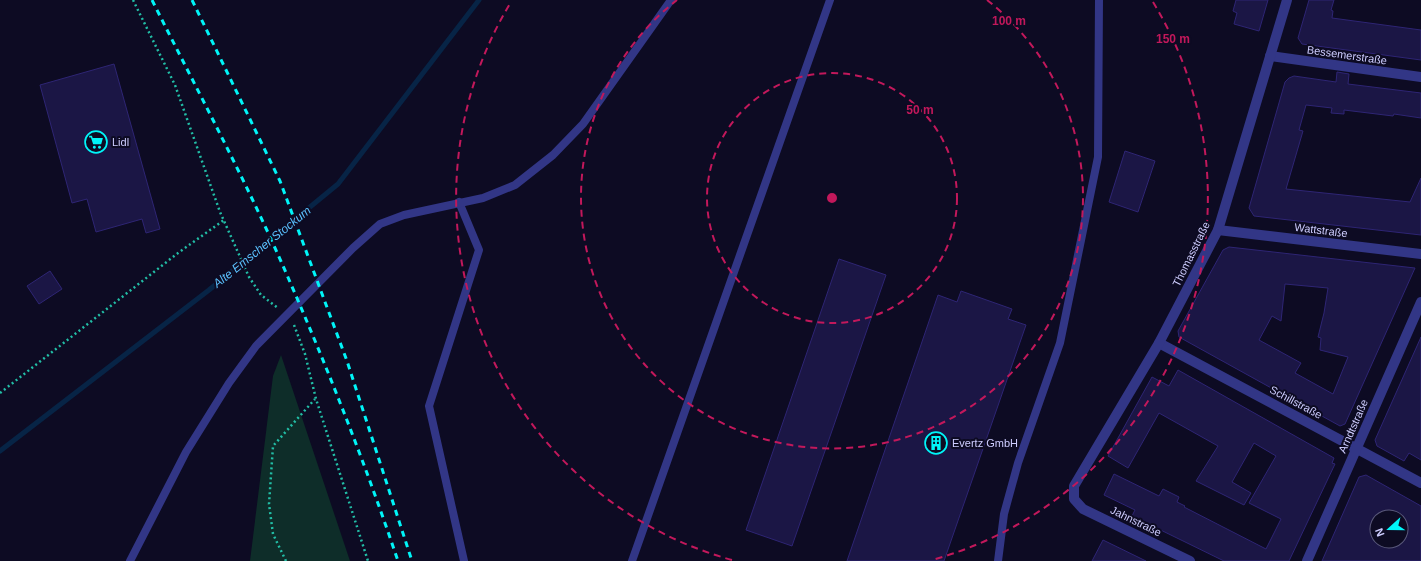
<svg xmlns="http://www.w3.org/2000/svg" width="1421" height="561" font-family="Arial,sans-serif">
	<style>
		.green { fill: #0e2d29 }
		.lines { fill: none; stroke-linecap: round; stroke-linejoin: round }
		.stream { stroke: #072446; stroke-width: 5 }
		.building { fill: #1b1645; stroke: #2e2574; fill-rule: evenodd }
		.path { stroke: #22bea6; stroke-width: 2.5; stroke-dasharray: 2 3; stroke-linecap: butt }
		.service { stroke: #323686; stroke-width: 8 }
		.minor { stroke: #323686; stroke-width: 10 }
		.tertiary { stroke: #323686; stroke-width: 10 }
		.rail { stroke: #00f5f8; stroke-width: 3; stroke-dasharray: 6 5; stroke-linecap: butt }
		.ring { fill: none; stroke: #c2185b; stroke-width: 2; stroke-dasharray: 7 5 }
		.labels { text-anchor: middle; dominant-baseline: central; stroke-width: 4; stroke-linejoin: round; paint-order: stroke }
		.street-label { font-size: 11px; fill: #cecdff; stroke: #0d0b23 }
		.poi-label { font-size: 11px; fill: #cecdff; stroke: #0d0b23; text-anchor: start }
		.water-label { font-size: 12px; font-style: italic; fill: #5bc2ff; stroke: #0d0b23 }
		.centre { fill: #c2185b; stroke: #0d0b23; stroke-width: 2 }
		.ring-label { font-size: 12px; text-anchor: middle; font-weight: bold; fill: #c2185b; stroke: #0d0b23; stroke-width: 4; stroke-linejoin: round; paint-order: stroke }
	</style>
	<rect width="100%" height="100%" fill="#0d0b23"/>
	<!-- green -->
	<path class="green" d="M 281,355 L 350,561 L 250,561 L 273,376 Z"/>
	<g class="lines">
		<!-- stream -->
		<path class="stream" d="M 0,451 L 209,290 L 338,184 L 479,0"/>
	</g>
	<!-- building -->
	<g class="building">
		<path d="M 1236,0 L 1268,0 L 1259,31 L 1234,24 L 1237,13 L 1233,11 Z"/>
		<path d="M 1309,0 L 1334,0 L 1331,10 L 1333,11 L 1332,18 L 1421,30 L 1421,60 L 1302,44 L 1298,38 Z"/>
		<path d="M 114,64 L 160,229 L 146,233 L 142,219 L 96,232 L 87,199 L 72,203 L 40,85 Z"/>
		<path d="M 1337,72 L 1349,74 L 1348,84 L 1421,93 L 1421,118 L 1394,114 L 1393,116 L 1344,110 L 1344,114 L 1331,113 L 1332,108 L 1306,105 L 1299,130 L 1303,131 L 1286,189 L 1410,202 L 1421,178 L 1421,235 L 1254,216 L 1249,208 L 1285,82 L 1289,78 L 1294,76 L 1336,82 Z"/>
		<path d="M 1125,151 L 1155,161 L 1138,212 L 1109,202 Z"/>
		<path d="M 1229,247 L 1415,268 L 1345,424 L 1340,426 L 1179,337 L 1178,331 L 1223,250 ZM 1285,284 L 1328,288 L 1324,313 L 1318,337 L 1321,338 L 1320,350 L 1348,357 L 1333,394 L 1295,373 L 1301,363 L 1259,340 L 1272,316 L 1281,321 Z"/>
		<path d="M 839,259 L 886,275 L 792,546 L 746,530 Z"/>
		<path d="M 50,271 L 62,289 L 39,304 L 27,286 Z"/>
		<path d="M 961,291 L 1012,309 L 1008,319 L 1026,325 L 944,561 L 847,561 L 938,295 L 957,302 Z"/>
		<path d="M 1421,337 L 1421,460 L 1409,453 L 1404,461 L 1377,446 L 1375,440 Z"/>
		<path d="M 1178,370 L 1334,458 L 1332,463 L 1335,464 L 1289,561 L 1224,561 L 1132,516 L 1135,510 L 1104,495 L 1114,474 L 1159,496 L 1163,489 L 1179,497 L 1177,502 L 1185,506 L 1184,507 L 1266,549 L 1281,519 L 1249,503 L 1276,456 L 1254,443 L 1232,482 L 1251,493 L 1244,505 L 1196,481 L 1218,446 L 1159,413 L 1128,468 L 1108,456 L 1152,377 L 1169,386 Z"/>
		<path d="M 1366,475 L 1421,506 L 1421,561 L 1322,561 L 1359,477 ZM 1377,517 L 1401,517 L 1401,541 L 1377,541 Z"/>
		<path d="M 1103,540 L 1146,561 L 1092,561 Z"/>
	</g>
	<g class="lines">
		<!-- path -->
		<g class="path">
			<path d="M 133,0 L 175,85 L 220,212 L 249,277 L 261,295 L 278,308"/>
			<path d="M 294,325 L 305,354 L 316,399 L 368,561"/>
			<path d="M 0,393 L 178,253 L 224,220"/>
			<path d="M 286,561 L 273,534 L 269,504 L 273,446 L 315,399"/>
		</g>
		<!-- service -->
		<g class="service">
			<path d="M 459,202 L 479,250 L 429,406 L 464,561"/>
			<path d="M 130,561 L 186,452 L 229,383 L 256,346 L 353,248 L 380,224 L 404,215 L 483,198 L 515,185 L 553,155 L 583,124 L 671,0"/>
			<path d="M 632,561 L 830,0"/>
			<path d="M 998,561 L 1004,514 L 1018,463 L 1060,343 L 1098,157 L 1099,0"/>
		</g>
		<!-- minor -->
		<g class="minor">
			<path d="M 1270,56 L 1421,77"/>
			<path d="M 1218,230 L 1421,254"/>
			<path d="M 1159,343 L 1421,483"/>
			<path d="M 1190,561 L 1083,509 L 1074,499 L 1074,486 L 1159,343 L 1218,230 L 1287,0"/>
		</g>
		<!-- tertiary -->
		<path class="tertiary" d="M 1307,561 L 1421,302"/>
		<!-- rail -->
		<g class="rail">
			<path d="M 152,0 C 199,94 249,186 290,282 C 330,374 366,466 398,561"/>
			<path d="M 192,0 L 280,181 L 347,361 L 412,561"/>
		</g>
	</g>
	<!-- distance rings -->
	<g class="ring">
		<circle cx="832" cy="198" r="125"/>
		<path d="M987 0A251 251 0 1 1 677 0"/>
		<path d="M732 560A376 376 0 0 1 511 2M1153 2A376 376 0 0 1 932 560"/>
	</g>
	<!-- icons -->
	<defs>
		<g id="supermarket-ring" transform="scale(1.15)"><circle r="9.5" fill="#0d0b23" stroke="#00f5f8" stroke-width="1.5"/><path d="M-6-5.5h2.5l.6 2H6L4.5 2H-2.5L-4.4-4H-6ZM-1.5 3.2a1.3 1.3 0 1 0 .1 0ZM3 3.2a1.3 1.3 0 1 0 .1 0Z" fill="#00f5f8"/></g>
		<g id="building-ring" transform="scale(1.15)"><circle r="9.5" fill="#0d0b23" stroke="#00f5f8" stroke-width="1.5"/><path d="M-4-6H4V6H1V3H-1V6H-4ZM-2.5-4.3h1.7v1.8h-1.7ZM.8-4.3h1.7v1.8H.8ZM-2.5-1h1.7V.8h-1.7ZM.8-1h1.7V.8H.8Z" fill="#00f5f8"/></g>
	</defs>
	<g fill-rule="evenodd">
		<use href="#supermarket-ring" x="96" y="142"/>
		<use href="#building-ring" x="936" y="443"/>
	</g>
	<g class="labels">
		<!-- street labels -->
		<g class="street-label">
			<text transform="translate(1347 55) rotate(8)">Bessemerstraße</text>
			<text transform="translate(1321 230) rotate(7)">Wattstraße</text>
			<text transform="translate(1191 254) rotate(-64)">Thomasstraße</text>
			<text transform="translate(1296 402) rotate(28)">Schillstraße</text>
			<text transform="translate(1353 426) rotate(-66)">Arndtstraße</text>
			<text transform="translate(1136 521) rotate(26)">Jahnstraße</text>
		</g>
		<!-- poi labels -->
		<g class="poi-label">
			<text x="112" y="142">Lidl</text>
			<text x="952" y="443">Evertz GmbH</text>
		</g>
		<!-- water labels -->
		<g class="water-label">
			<text transform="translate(262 247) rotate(-39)">Alte Emscher Stockum</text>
		</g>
	</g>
	<circle cx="832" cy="198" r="6" class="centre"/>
	<g class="ring-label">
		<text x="1009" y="25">100 m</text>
		<text x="1173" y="43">150 m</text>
		<text x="920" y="114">50 m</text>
	</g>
	<!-- north arrow -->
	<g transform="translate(1389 529) rotate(249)"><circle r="19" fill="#0d0b23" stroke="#5a597b"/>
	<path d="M0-3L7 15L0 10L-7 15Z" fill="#00f5f8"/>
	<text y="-6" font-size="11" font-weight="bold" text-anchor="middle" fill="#cecdff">N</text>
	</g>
</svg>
